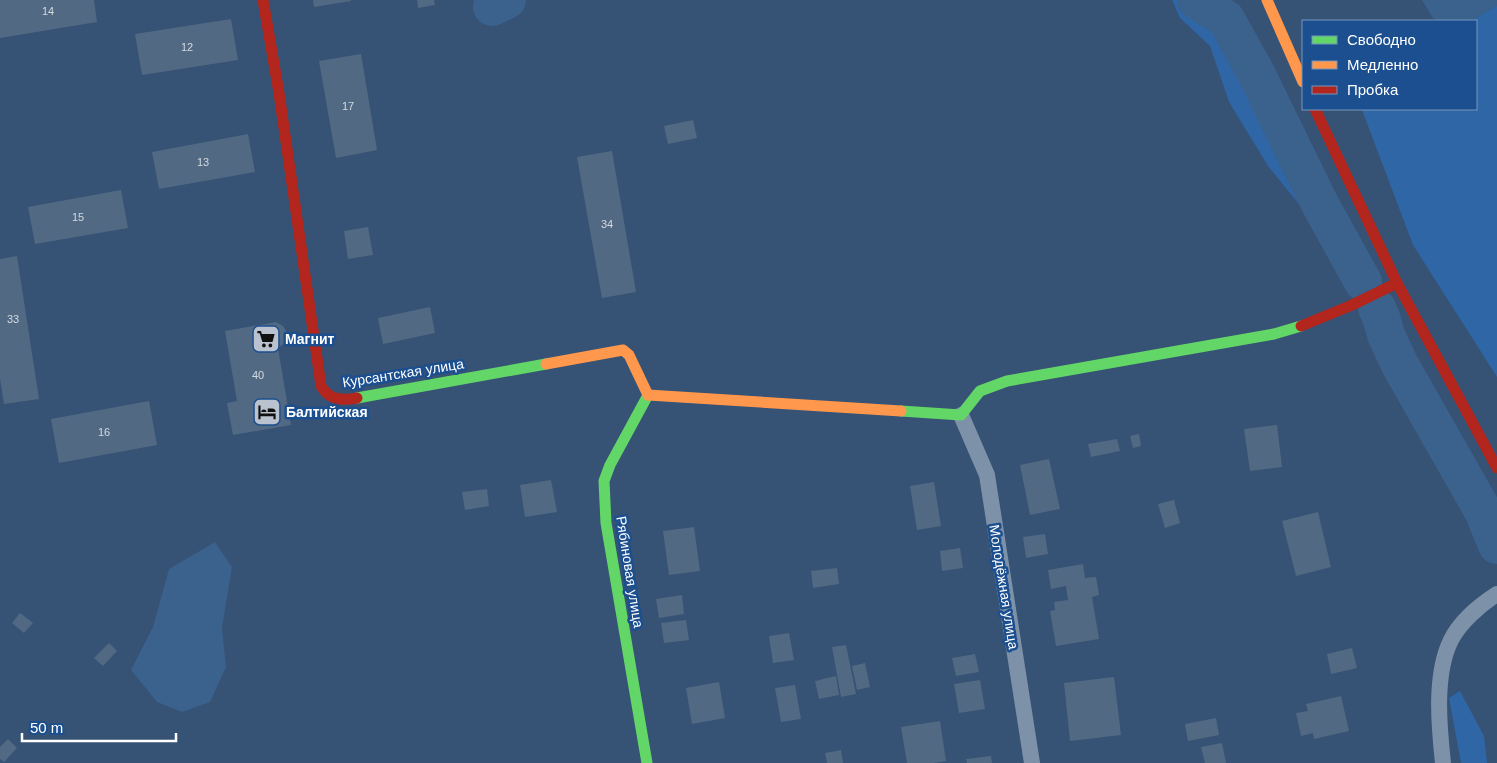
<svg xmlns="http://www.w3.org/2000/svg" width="1497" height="763" font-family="Arial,sans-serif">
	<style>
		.green { fill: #2f66a5 }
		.water { fill: #3b618d }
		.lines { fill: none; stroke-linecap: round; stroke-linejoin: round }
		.river { stroke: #3b618d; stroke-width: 38 }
		.building { fill: #526984 }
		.street { stroke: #7d92a8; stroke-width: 16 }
		.fast { stroke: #63d668; stroke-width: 11 }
		.slow { stroke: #ff974d; stroke-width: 11 }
		.jam { stroke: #b3261e; stroke-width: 11 }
		.labels { text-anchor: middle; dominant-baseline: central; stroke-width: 5; stroke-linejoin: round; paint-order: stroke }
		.number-label { font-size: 11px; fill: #d4dae0 }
		.poi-label { font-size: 14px; font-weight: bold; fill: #fff; stroke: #1b4f8f; text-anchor: start }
		.street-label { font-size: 14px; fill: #fff; stroke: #1b4f8f }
	</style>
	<rect width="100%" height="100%" fill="#365274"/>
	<!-- green -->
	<g class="green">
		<path d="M 1172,0 L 1220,0 L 1231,11 L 1267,74 L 1349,246 L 1358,260 L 1357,283 L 1353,289 L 1346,288 L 1315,224 L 1268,166 L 1229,102 L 1210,46 L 1180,18 Z"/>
		<path d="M 1497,5 L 1497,377 L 1413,245 L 1362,110 L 1362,109 L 1476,109 L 1476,21 L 1471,21 Z"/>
		<path d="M 1460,691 L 1484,736 L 1487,763 L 1461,763 L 1449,698 Z"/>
	</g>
	<!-- water -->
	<g class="water">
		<path d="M 1422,0 L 1497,0 L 1497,5 L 1471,21 L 1440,21 L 1433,18 Z"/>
		<path d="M 215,542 L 232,567 L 222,628 L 226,667 L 210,702 L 182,712 L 157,702 L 131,670 L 153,627 L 169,569 Z"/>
	</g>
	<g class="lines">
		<!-- river -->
		<g class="river">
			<path d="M 1196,0 L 1226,19 L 1257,75 L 1320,204 L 1363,282"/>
			<path d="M 492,7 L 507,0"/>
			<path d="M 1377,308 L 1381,317 L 1386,335 L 1400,365 L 1483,511 L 1497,545"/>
		</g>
	</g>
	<!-- building -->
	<g class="building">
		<path d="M 0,0 L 94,0 L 97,22 L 0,38 Z"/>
		<path d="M 313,0 L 351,0 L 351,1 L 314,7 Z"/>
		<path d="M 417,0 L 434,0 L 435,5 L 418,8 Z"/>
		<path d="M 231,19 L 238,60 L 142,75 L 135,34 Z"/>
		<path d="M 361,54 L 377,150 L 336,158 L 319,61 Z"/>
		<path d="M 693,120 L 697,138 L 668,144 L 664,126 Z"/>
		<path d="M 248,134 L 255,172 L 159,189 L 152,152 Z"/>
		<path d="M 612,151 L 636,292 L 602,298 L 577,157 Z"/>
		<path d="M 121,190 L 128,228 L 35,244 L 28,207 Z"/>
		<path d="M 368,227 L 373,255 L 348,259 L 344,231 Z"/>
		<path d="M 17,256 L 39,399 L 4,404 L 0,379 L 0,259 Z"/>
		<path d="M 430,307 L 435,333 L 383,344 L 378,318 Z"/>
		<path d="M 276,322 L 283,326 L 288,334 L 286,342 L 278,348 L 291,425 L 233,435 L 227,403 L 237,401 L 225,331 Z"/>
		<path d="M 149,401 L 157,445 L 59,463 L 51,419 Z"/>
		<path d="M 1277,425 L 1282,467 L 1250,471 L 1244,429 Z"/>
		<path d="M 1139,434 L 1141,446 L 1133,448 L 1130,436 Z"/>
		<path d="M 1117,439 L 1120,451 L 1091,457 L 1088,444 Z"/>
		<path d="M 1049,459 L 1060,509 L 1030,515 L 1020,465 Z"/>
		<path d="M 551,480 L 557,512 L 525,517 L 520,485 Z"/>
		<path d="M 934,482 L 941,526 L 917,530 L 910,486 Z"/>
		<path d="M 487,489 L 489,506 L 465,510 L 462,492 Z"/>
		<path d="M 1174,500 L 1180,523 L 1165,528 L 1158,504 Z"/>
		<path d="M 1318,512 L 1331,567 L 1296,576 L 1282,521 Z"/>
		<path d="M 694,527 L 700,571 L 669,575 L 663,531 Z"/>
		<path d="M 1045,534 L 1048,554 L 1026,558 L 1023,537 Z"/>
		<path d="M 960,548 L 963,568 L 942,571 L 940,551 Z"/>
		<path d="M 1083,564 L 1085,578 L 1096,577 L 1099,595 L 1092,597 L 1099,639 L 1056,646 L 1050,611 L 1055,610 L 1054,602 L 1068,600 L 1066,586 L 1051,589 L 1048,570 Z"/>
		<path d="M 837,568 L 839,584 L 813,588 L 811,571 Z"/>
		<path d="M 682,595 L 684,614 L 659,618 L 656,599 Z"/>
		<path d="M 20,613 L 33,623 L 24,633 L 12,623 Z"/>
		<path d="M 686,620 L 689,640 L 664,643 L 661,623 Z"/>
		<path d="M 789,633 L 794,660 L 773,663 L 769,636 Z"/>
		<path d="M 109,643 L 117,651 L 103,666 L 94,658 Z"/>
		<path d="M 846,645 L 856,694 L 841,697 L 832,647 Z"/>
		<path d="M 1352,648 L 1357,668 L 1331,674 L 1327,654 Z"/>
		<path d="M 975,654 L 979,672 L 956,676 L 952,658 Z"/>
		<path d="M 865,663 L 870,687 L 857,690 L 852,666 Z"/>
		<path d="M 836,676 L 839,695 L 819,699 L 815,681 Z"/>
		<path d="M 1114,677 L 1121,735 L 1070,741 L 1064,683 Z"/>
		<path d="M 980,680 L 985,709 L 959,713 L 954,684 Z"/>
		<path d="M 719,682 L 725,718 L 692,724 L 686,688 Z"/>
		<path d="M 795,685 L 801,719 L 781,722 L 775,688 Z"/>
		<path d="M 1341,696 L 1349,731 L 1314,739 L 1313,733 L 1301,736 L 1296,713 L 1308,711 L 1306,704 Z"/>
		<path d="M 1216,718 L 1219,735 L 1188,741 L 1185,724 Z"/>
		<path d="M 940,721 L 946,761 L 933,763 L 907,763 L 901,727 Z"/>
		<path d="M 8,739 L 17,748 L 4,762 L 0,759 L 0,747 Z"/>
		<path d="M 1222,743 L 1226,763 L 1205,763 L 1201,747 Z"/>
		<path d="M 841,750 L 843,763 L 827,763 L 825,753 Z"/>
		<path d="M 991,756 L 992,763 L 967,763 L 966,759 Z"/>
	</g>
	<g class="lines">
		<!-- street -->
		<g class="street">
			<path d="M 961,415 L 987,475 L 1032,763"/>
			<path d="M 1443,763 C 1439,726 1434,674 1451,640 C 1460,622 1480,605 1497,594"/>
		</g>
		<!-- fast -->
		<g class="fast">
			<path d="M 357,398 L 546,364"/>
			<path d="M 901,411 L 961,415 L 980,391 L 1007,381 L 1274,334 L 1301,326"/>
			<path d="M 647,763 L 606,523 L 604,481 L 610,465 L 648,395"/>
		</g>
		<!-- slow -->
		<g class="slow">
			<path d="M 1267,0 L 1303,82"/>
			<path d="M 546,364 L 623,350 L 629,355 L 648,395"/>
			<path d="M 648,395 L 901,411"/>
		</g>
		<!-- jam -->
		<g class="jam">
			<path d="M 263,0 L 279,93 L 321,386 C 329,400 342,401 357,398"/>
			<path d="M 1315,109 L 1397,283 L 1497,468"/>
			<path d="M 1301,326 L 1352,305 L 1397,283"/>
		</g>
	</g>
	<!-- icons -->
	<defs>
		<g id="supermarket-square" transform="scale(1.4375)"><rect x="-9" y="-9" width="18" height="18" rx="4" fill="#b9c2ce" stroke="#1b4f8f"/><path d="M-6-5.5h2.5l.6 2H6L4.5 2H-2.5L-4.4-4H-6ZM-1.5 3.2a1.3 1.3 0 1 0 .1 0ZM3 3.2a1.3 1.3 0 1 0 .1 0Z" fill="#111"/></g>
		<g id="hotel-square" transform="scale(1.4375)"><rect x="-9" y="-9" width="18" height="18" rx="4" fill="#b9c2ce" stroke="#1b4f8f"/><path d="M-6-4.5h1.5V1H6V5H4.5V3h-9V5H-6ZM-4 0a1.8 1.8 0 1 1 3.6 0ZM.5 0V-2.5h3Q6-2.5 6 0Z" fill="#111"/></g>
	</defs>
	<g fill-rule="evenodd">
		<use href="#supermarket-square" x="266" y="339"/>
		<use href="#hotel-square" x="267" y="412"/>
	</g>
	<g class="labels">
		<!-- number labels -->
		<g class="number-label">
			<text x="48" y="11">14</text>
			<text x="187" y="47">12</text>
			<text x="348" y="106">17</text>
			<text x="203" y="162">13</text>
			<text x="78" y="217">15</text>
			<text x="607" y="224">34</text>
			<text x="13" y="319">33</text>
			<text x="258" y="375">40</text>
			<text x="104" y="432">16</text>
		</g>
		<!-- poi labels -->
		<g class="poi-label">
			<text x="285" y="339">Магнит</text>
			<text x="286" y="412">Балтийская</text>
		</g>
		<!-- street labels -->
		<g class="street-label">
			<text transform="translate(403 373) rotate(-9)">Курсантская улица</text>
			<text transform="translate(630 572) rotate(81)">Рябиновая улица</text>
			<text transform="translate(1004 587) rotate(81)">Молодёжная улица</text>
		</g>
	</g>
	<!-- legend -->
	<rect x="1302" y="20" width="175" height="90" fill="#1b4f8f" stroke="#7695bc"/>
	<rect x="1312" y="36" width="25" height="8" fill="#63d668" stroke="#7695bc"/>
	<text x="1347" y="45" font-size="15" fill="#ffffff">Свободно</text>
	<rect x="1312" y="61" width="25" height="8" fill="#ff974d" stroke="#7695bc"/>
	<text x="1347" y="70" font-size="15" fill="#ffffff">Медленно</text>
	<rect x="1312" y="86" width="25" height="8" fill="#b3261e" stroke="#7695bc"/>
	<text x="1347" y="95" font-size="15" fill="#ffffff">Пробка</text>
	<!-- scale -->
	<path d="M22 733v8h154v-8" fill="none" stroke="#ffffff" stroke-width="2.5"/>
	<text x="30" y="733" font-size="15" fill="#ffffff" stroke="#1b4f8f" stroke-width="4" paint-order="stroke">50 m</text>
</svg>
